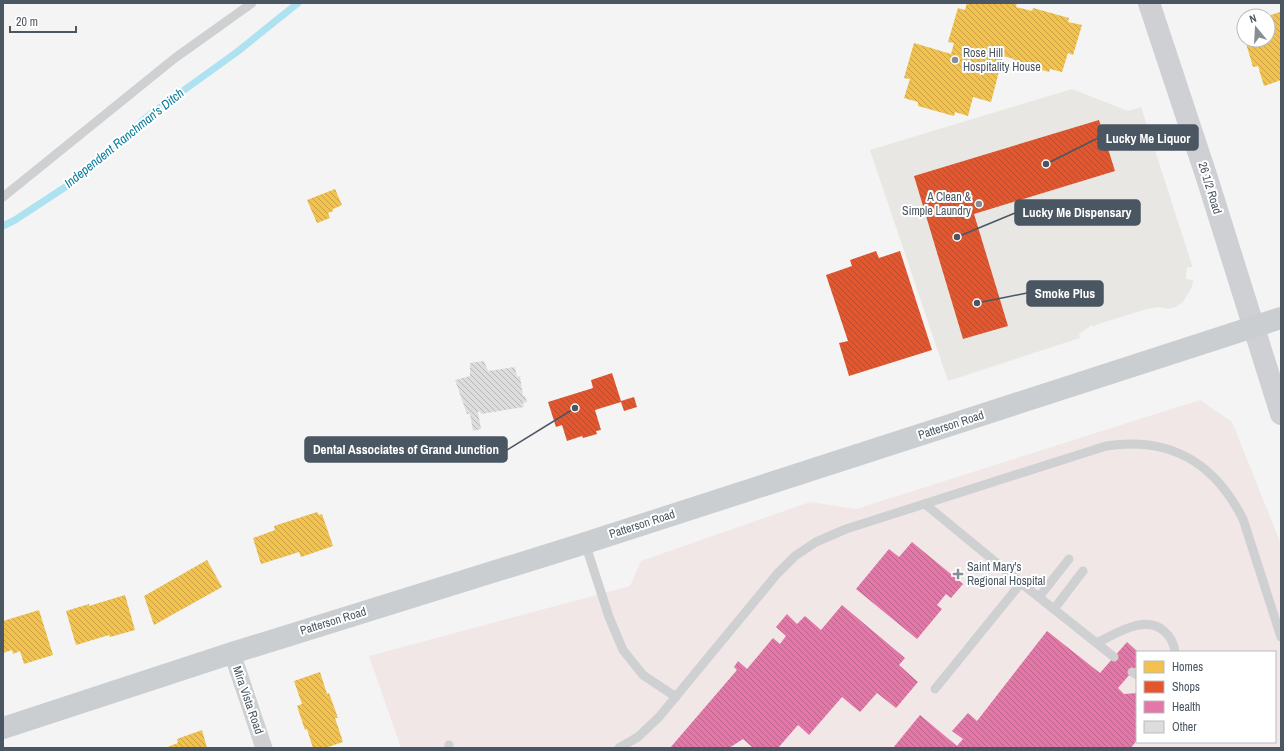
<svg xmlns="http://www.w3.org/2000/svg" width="1284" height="751" font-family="'Archivo Narrow',sans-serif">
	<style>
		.commercial { fill: #e8e7e3 }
		.medical { fill: #f1e7e6; fill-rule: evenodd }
		.homes { fill: url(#homes-back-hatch) }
		.shops { fill: url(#shops-back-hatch) }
		.health { fill: url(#health-back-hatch) }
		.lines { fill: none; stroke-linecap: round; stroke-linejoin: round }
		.stream { stroke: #aee2f0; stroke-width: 7 }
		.building { fill: url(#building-back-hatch) }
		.service { stroke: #ced0d2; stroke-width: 9 }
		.minor { stroke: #ced0d2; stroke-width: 17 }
		.secondary { stroke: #ced0d4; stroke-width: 22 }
		.primary { stroke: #caced1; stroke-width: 22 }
		.poi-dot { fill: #868d94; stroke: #fff; stroke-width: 1.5 }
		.labels { text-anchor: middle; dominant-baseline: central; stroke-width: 4; stroke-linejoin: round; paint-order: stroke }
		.poi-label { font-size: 12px; fill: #4a5661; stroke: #fff; text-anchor: start }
		.street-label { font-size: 12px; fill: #4a5661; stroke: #fff }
		.water-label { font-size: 13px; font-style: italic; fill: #0c7c9b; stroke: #fff }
		.leader { fill: none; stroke: #4a5661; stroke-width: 1.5 }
		.callout-dot { fill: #4a5661; stroke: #fff; stroke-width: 1.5 }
		.callout { fill: #4a5661; stroke: #4a5661; stroke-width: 1.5 }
		.callout-label { font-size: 13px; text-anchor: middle; font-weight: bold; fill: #fff }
	</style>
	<defs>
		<pattern id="homes-back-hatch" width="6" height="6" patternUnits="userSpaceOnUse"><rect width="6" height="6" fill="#f2c14e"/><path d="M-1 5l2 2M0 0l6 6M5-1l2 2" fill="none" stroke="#c6a044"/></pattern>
		<pattern id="shops-back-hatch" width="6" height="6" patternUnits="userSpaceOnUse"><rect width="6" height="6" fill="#e4572e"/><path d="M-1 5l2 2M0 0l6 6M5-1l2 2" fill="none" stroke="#bb4b2b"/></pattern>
		<pattern id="health-back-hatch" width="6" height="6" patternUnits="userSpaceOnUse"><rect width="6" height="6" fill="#e377a8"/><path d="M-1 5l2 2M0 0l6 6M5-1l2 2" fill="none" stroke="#ba648c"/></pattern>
		<pattern id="building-back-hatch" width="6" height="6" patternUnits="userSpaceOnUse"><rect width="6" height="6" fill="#ddddde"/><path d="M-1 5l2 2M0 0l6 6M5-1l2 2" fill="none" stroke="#b5b6b7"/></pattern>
	</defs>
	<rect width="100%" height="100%" fill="#f4f4f4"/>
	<!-- commercial -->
	<path class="commercial" d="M 1072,89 L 1128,111 L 1141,107 L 1192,265 L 1192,267 L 1187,267 L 1186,279 L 1193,280 L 1192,287 L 1183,302 L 1176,307 L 1168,309 L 1159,307 L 1147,309 L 1098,324 L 1093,327 L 1092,325 L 1079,334 L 1080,338 L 948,381 L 870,150 Z"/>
	<!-- medical -->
	<path class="medical" d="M 1200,400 L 1232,422 L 1281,544 L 1281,748 L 401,748 L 369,656 L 630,586 L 641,561 L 810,502 L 856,509 ZM 1137,652 L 1275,652 L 1275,742 L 1137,742 Z"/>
	<!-- homes -->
	<g class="homes">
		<path d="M 967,3 L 1017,3 L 1016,7 L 1032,11 L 1033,8 L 1069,18 L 1068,22 L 1082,25 L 1073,55 L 1068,53 L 1062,72 L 1050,69 L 1049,72 L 1013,62 L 1014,59 L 1003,56 L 991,102 L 973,97 L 968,116 L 955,112 L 954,116 L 918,106 L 918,102 L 904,98 L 910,79 L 904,78 L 914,43 L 951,54 L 954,43 L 948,42 L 958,8 L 965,10 Z"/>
		<path d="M 1280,12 L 1281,80 L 1264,86 L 1258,66 L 1253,67 L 1245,40 L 1268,40 L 1268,16 Z"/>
		<path d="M 1244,23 L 1244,37 L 1240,25 Z"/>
		<path d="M 335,189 L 342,205 L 333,209 L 333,211 L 328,213 L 330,218 L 317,223 L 307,200 Z"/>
		<path d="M 317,512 L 319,515 L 322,514 L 333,546 L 301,557 L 299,552 L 261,564 L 253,538 L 275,530 L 274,526 Z"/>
		<path d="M 207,560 L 222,587 L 154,625 L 144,596 Z"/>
		<path d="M 125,595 L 135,630 L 110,637 L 109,635 L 76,645 L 66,611 L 89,604 L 89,606 Z"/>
		<path d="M 39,610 L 53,655 L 24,664 L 20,651 L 13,654 L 12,650 L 3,653 L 3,621 Z"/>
		<path d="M 320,672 L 327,694 L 329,693 L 338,718 L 335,718 L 343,742 L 325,748 L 313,748 L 307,729 L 305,730 L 297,706 L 302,704 L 294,681 Z"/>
		<path d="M 202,730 L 207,748 L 165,748 L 178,743 L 177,739 Z"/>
	</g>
	<!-- shops -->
	<g class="shops">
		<path d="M 1099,120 L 1115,171 L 974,214 L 1008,326 L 963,339 L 914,176 Z"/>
		<path d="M 876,251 L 879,258 L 900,251 L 932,350 L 849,376 L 839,343 L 848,341 L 826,275 L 852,266 L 850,260 Z"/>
		<path d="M 612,373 L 621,401 L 634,397 L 637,407 L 624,411 L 621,402 L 595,410 L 601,430 L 596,431 L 597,434 L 583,438 L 582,436 L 567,441 L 562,425 L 556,427 L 548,402 L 593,388 L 591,380 Z"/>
	</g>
	<!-- health -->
	<g class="health">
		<path d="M 912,542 L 963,584 L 951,598 L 946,594 L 937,605 L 942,609 L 917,639 L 856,589 L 889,549 L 899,557 Z"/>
		<path d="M 842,605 L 905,658 L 899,665 L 918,682 L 896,708 L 877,693 L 860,712 L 842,697 L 809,735 L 798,725 L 778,748 L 753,748 L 743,739 L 729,748 L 670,748 L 737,670 L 734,667 L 738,661 L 747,669 L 773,638 L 780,644 L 786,636 L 776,627 L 787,614 L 797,624 L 805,616 L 821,630 Z"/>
		<path d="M 1047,631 L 1100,673 L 1127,642 L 1138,652 L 1137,652 L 1137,666 L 1118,688 L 1124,694 L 1137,693 L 1137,740 L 1131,748 L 893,748 L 920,715 L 957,746 L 963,739 L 952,731 L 968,713 L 977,721 Z"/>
	</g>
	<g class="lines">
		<!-- stream -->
		<path class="stream" d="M 3,226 L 15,220 L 79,178 L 148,116 L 237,52 L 298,3"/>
	</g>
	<!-- building -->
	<path class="building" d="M 484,361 L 488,371 L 515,367 L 517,377 L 520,376 L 523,396 L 525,396 L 527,402 L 523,403 L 524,407 L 481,414 L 480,411 L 478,412 L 481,429 L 473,431 L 470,414 L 467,414 L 455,380 L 470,376 L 470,363 Z"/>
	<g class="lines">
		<!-- service -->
		<g class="service">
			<path d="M 3,197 L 175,58 L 252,3"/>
			<path d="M 925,504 L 1021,583 L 1114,657"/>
			<path d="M 585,543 L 609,617 L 623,650 L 643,675 L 676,697"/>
			<path d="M 1039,597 L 1069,559"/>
			<path d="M 1054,609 L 1083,571"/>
			<path d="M 1098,642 C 1116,634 1145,614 1164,631 C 1171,637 1174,643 1175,652"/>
			<path d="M 1132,672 L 1137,675"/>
			<path d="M 935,689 L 1021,583"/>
			<path d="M 449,745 L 449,748"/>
			<path d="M 619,748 L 638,737 L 659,717 L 777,574 L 795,556 L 816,542 L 846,529 L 1106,446 C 1170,436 1214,462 1243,519 L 1281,637"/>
		</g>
		<!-- minor -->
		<path class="minor" d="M 232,653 L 264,748"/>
		<!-- secondary -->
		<path class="secondary" d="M 1149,3 L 1207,178 L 1281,414"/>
		<!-- primary -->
		<path class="primary" d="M 3,728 L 232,653 L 573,547 L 1281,318"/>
	</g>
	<!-- markers -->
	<g class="poi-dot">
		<circle cx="955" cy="60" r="4"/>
		<circle cx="979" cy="204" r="4"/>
		<path d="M956 568h4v4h4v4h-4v4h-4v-4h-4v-4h4z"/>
	</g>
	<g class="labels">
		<!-- poi labels -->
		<g class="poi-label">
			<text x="963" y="53">Rose Hill<tspan x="963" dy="14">Hospitality House</tspan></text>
			<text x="971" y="197" text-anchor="end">A Clean &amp;<tspan x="971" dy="14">Simple Laundry</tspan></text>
			<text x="967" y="567">Saint Mary's<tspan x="967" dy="14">Regional Hospital</tspan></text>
		</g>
		<!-- street labels -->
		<g class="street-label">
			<text transform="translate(1210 188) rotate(73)">26 1/2 Road</text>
			<text transform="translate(951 425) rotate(-18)">Patterson Road</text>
			<text transform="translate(642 524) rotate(-18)">Patterson Road</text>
			<text transform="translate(333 621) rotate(-17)">Patterson Road</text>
			<text transform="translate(248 700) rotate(71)">Mira Vista Road</text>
		</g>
		<!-- water labels -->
		<g class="water-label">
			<text transform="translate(124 138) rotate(-39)">Independent Ranchman's Ditch</text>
		</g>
	</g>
	<!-- callouts -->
	<path class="leader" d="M1046 164L1098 138M957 237L1015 213M977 303L1027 293M575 408L507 450"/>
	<g class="callout-dot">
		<circle cx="1046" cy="164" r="4"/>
		<circle cx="957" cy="237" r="4"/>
		<circle cx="977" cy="303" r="4"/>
		<circle cx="575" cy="408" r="4"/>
	</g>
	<g class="callout">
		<rect x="1098" y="125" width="100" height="25" rx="4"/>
		<rect x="1015" y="200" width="125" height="25" rx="4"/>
		<rect x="1027" y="281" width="76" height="25" rx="4"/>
		<rect x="305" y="437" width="202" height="25" rx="4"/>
	</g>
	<g class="callout-label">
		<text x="1148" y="143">Lucky Me Liquor</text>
		<text x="1077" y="217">Lucky Me Dispensary</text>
		<text x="1065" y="298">Smoke Plus</text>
		<text x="406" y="454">Dental Associates of Grand Junction</text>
	</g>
	<!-- border -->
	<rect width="1284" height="751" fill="none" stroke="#4a5661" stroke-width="8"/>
	<!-- legend -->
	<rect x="1136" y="651" width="140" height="92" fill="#ffffff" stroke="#b7bbc0"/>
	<rect x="1144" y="661" width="20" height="12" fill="#f2c14e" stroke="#b7bbc0"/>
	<text x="1172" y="671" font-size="12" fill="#4a5661">Homes</text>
	<rect x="1144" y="681" width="20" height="12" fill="#e4572e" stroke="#b7bbc0"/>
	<text x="1172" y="691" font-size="12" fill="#4a5661">Shops</text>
	<rect x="1144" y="701" width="20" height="12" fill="#e377a8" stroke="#b7bbc0"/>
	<text x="1172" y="711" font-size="12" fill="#4a5661">Health</text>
	<rect x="1144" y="721" width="20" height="12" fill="#ddddde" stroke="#b7bbc0"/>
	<text x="1172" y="731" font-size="12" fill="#4a5661">Other</text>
	<!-- north arrow -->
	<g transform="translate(1256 28) rotate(342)"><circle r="19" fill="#ffffff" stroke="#b7bbc0"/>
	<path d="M0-3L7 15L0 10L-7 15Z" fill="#868d94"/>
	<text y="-6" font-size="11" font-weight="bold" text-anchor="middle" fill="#4a5661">N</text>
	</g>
	<!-- scale -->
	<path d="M10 26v6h66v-6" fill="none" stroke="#4a5661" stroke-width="2"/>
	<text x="16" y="26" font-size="12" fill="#4a5661" stroke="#ffffff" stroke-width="3" paint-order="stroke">20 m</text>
</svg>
